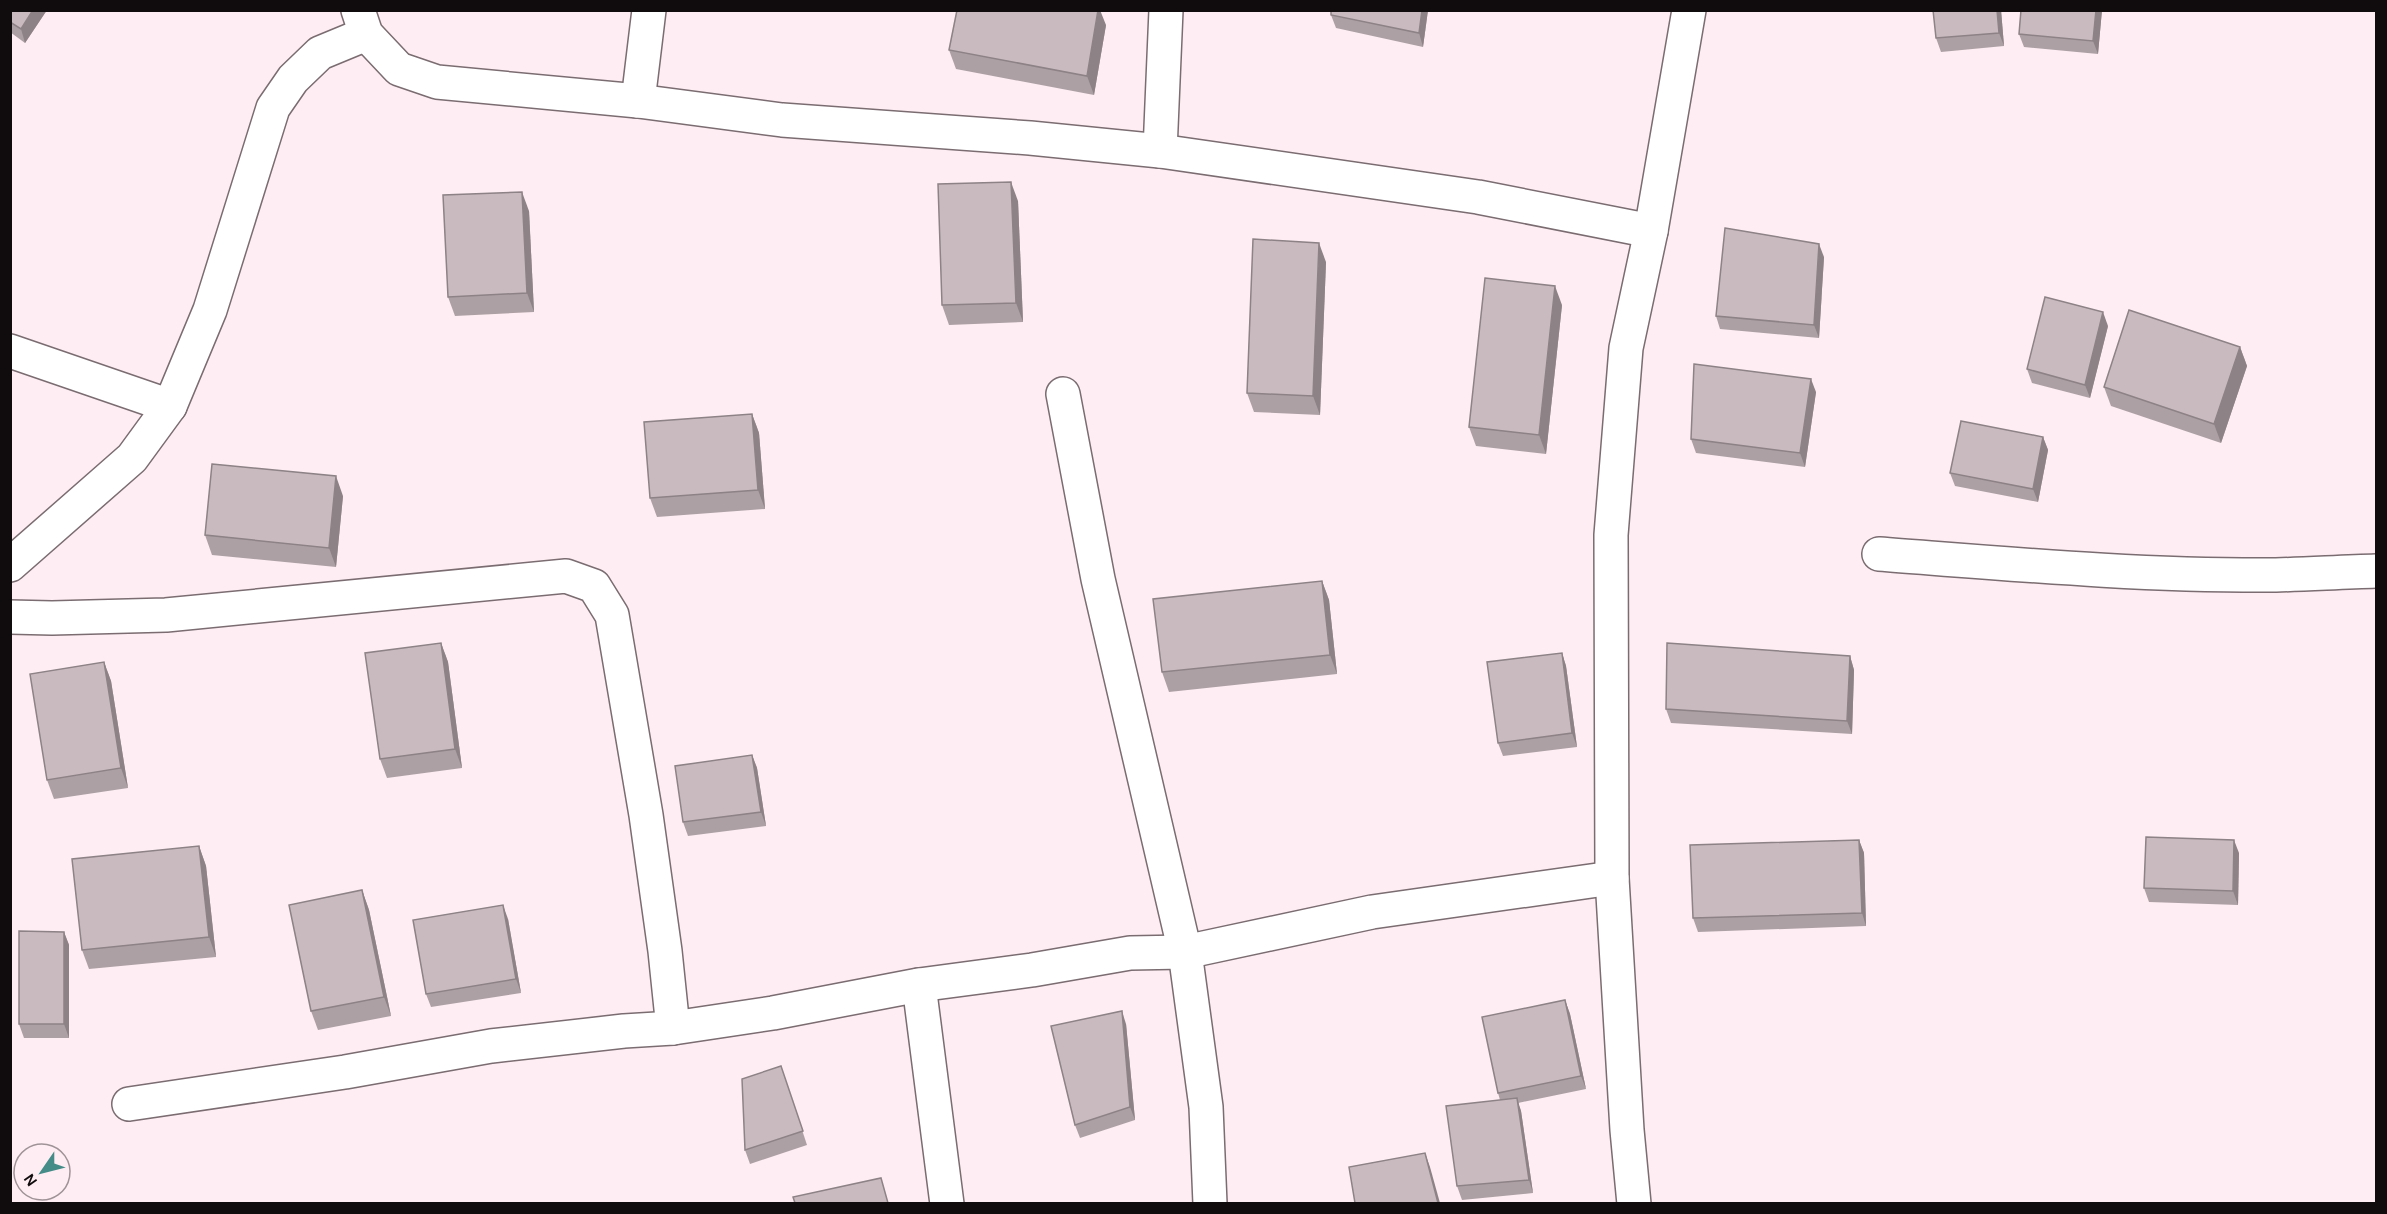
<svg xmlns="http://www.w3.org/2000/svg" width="2387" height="1214" font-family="Karla,sans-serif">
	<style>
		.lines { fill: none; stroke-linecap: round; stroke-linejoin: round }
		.street-casing { stroke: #7a6c70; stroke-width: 36 }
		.secondary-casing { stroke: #7a6c70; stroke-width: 36 }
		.street { stroke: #fff; stroke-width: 33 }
		.secondary { stroke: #fff; stroke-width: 33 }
		.wall { fill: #ada0a4 }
		.shaded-wall { fill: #8d8286 }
		.building { fill: #c9babf; stroke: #8d8286; stroke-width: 1.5 }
	</style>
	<rect width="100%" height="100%" fill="#feeef3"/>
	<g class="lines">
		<!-- street casing -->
		<g class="street-casing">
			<g id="street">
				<path d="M 638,101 L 649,10"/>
				<path d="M 1160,151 L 1166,10"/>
				<path d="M 1651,231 L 1689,10"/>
				<path d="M 10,351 L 170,406"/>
				<path d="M 1063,394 L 1098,579 L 1185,952 L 1206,1107 L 1210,1204"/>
				<path d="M 1879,554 C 2011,564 2144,576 2276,575 C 2309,574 2343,572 2376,571"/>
				<path d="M 10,565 L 132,458 L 170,406 L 210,310 L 273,108 L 293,79 L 320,53 L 366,34"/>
				<path d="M 10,617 L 52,618 L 166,615 L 566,576 L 594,586 L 612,615 L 646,815 L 665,951 L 673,1028"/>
				<path d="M 919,985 L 947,1204"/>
				<path d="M 129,1104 L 345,1072 L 491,1046 L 624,1031 L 673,1028 L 773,1013 L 919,985 L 1032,970 L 1130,953 L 1185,952 L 1372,912 L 1612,878"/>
			</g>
		</g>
		<!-- secondary casing -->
		<g class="secondary-casing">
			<path id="secondary" d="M 358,10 L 366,34 L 399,69 L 437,82 L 638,101 L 782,120 L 1030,138 L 1160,151 L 1478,197 L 1651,231 L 1626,348 L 1611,535 L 1612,878 L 1627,1130 L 1634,1204"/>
		</g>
		<!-- street -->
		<use href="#street" class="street"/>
		<!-- secondary -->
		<use href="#secondary" class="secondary"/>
	</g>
	<!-- wall -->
	<g class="wall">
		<path d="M 10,10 L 47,10 L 25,43 L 10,32 Z"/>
		<path d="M 1428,10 L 1423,47 L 1336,28 L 1331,15 Z"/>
		<path d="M 1933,10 L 2001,10 L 2004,46 L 1941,52 L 1936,38 Z"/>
		<path d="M 2102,10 L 2098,54 L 2024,47 L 2019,34 Z"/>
		<path d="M 1106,25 L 1094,95 L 956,69 L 949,50 Z"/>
		<path d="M 1018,201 L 1023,322 L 949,325 L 942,305 Z"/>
		<path d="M 529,211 L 534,312 L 455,316 L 448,297 Z"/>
		<path d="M 1824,257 L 1819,338 L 1720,329 L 1716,316 Z"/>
		<path d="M 1326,262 L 1320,415 L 1254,412 L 1247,393 Z"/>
		<path d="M 1562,305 L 1546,454 L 1476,446 L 1469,427 Z"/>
		<path d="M 2108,326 L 2090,398 L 2032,383 L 2027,369 Z"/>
		<path d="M 2240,347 L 2247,366 L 2221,443 L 2111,406 L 2104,387 Z"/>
		<path d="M 1816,392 L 1805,467 L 1696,453 L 1691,439 Z"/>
		<path d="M 752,414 L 759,433 L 765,509 L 657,517 L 650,498 Z"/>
		<path d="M 2043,437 L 2048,450 L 2038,502 L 1955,486 L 1950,473 Z"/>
		<path d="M 343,496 L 336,567 L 212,555 L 205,535 Z"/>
		<path d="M 1322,581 L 1329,600 L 1337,674 L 1169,692 L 1162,672 Z"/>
		<path d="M 441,643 L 448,662 L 462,768 L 387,778 L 380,759 Z"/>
		<path d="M 1562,653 L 1566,666 L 1577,747 L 1503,756 L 1498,743 Z"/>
		<path d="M 1850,656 L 1854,670 L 1852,734 L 1671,723 L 1666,709 Z"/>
		<path d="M 104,662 L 111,681 L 128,788 L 54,799 L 47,780 Z"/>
		<path d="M 752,755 L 757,768 L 766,826 L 688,836 L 683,822 Z"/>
		<path d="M 1859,840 L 1864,853 L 1866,926 L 1698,932 L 1693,918 Z"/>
		<path d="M 199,846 L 206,866 L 216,957 L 89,969 L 82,950 Z"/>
		<path d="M 2239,853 L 2238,905 L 2149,902 L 2144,888 Z"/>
		<path d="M 362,890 L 369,910 L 391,1016 L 318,1030 L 311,1011 Z"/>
		<path d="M 508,919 L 521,993 L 431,1007 L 426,994 Z"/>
		<path d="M 64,932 L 69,945 L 69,1038 L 24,1038 L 19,1024 Z"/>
		<path d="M 1565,1000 L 1570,1014 L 1586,1089 L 1518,1103 L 1521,1111 L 1533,1193 L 1462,1200 L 1457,1186 L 1500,1100 L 1498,1093 Z"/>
		<path d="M 1126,1024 L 1135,1120 L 1080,1138 L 1075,1125 Z"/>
		<path d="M 781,1066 L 807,1145 L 750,1164 L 745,1150 Z"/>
	</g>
	<!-- shaded-wall -->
	<g class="shaded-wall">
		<path d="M 33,10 L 47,10 L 25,43 L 21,29 Z"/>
		<path d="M 1098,10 L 1100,10 L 1106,25 L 1094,95 L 1087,76 Z"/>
		<path d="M 1422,10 L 1428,10 L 1423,47 L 1419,33 Z"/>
		<path d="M 1997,10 L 2001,10 L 2004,46 L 1999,33 Z"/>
		<path d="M 2096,10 L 2102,10 L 2098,54 L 2093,41 Z"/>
		<path d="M 1011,182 L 1018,201 L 1023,322 L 1016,303 Z"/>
		<path d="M 522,192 L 529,211 L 534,312 L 527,293 Z"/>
		<path d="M 1319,243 L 1326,262 L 1320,415 L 1313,396 Z"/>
		<path d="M 1819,244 L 1824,257 L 1819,338 L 1814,325 Z"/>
		<path d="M 1555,286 L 1562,305 L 1546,454 L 1539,435 Z"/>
		<path d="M 2103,312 L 2108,326 L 2090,398 L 2085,385 Z"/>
		<path d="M 2240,347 L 2247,366 L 2221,443 L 2214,424 Z"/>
		<path d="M 1811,379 L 1816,392 L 1805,467 L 1800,453 Z"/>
		<path d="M 752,414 L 759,433 L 765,509 L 758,490 Z"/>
		<path d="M 2043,437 L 2048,450 L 2038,502 L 2033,489 Z"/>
		<path d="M 336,476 L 343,496 L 336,567 L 329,548 Z"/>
		<path d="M 1322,581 L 1329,600 L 1337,674 L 1330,655 Z"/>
		<path d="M 441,643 L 448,662 L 462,768 L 455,749 Z"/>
		<path d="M 1562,653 L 1566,666 L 1577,747 L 1572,733 Z"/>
		<path d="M 1850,656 L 1854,670 L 1852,734 L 1847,721 Z"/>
		<path d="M 104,662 L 111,681 L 128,788 L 121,768 Z"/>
		<path d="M 752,755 L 757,768 L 766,826 L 761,812 Z"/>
		<path d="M 1859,840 L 1864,853 L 1866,926 L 1862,913 Z"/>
		<path d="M 2234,840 L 2239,853 L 2238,905 L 2233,891 Z"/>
		<path d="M 199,846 L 206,866 L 216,957 L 209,937 Z"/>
		<path d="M 362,890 L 369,910 L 391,1016 L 384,997 Z"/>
		<path d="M 503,905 L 508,919 L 521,993 L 516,979 Z"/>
		<path d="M 64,932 L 69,945 L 69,1038 L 64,1024 Z"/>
		<path d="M 1565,1000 L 1570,1014 L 1586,1089 L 1581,1076 Z"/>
		<path d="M 1122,1011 L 1126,1024 L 1135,1120 L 1130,1107 Z"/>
		<path d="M 1517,1098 L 1521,1111 L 1533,1193 L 1529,1180 Z"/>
		<path d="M 1425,1153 L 1430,1167 L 1440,1203 L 1438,1203 Z"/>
	</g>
	<!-- building -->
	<g class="building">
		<path d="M 10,10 L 33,10 L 21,29 L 10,22 Z"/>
		<path d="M 957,10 L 1098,10 L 1087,76 L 949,50 Z"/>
		<path d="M 1331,10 L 1422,10 L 1419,33 L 1331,15 Z"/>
		<path d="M 1933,10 L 1997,10 L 1999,33 L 1936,38 Z"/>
		<path d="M 2021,10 L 2096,10 L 2093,41 L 2019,34 Z"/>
		<path d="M 1011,182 L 1016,303 L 942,305 L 938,184 Z"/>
		<path d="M 522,192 L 527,293 L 448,297 L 443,195 Z"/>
		<path d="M 1725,228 L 1819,244 L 1814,325 L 1716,316 Z"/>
		<path d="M 1253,239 L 1319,243 L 1313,396 L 1247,393 Z"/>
		<path d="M 1485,278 L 1555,286 L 1539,435 L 1469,427 Z"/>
		<path d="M 2045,297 L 2103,312 L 2085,385 L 2027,369 Z"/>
		<path d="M 2129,310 L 2240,347 L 2214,424 L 2104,387 Z"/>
		<path d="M 1694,364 L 1811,379 L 1800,453 L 1691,439 Z"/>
		<path d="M 752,414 L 758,490 L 650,498 L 644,422 Z"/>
		<path d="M 1961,421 L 2043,437 L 2033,489 L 1950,473 Z"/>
		<path d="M 212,464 L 336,476 L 329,548 L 205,535 Z"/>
		<path d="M 1322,581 L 1330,655 L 1162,672 L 1153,599 Z"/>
		<path d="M 441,643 L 455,749 L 380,759 L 365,653 Z"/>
		<path d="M 1667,643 L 1850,656 L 1847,721 L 1666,709 Z"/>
		<path d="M 1562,653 L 1572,733 L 1498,743 L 1487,662 Z"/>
		<path d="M 104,662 L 121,768 L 47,780 L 30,674 Z"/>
		<path d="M 752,755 L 761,812 L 683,822 L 675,766 Z"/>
		<path d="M 2146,837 L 2234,840 L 2233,891 L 2144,888 Z"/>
		<path d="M 1859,840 L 1862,913 L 1693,918 L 1690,845 Z"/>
		<path d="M 199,846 L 209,937 L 82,950 L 72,859 Z"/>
		<path d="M 362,890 L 384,997 L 311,1011 L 289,905 Z"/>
		<path d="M 503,905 L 516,979 L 426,994 L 413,920 Z"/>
		<path d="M 19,931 L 64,932 L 64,1024 L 19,1024 Z"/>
		<path d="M 1565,1000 L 1581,1076 L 1498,1093 L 1482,1017 Z"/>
		<path d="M 1122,1011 L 1130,1107 L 1075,1125 L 1051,1026 Z"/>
		<path d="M 781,1066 L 803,1131 L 745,1150 L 742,1079 Z"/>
		<path d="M 1517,1098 L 1529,1180 L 1457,1186 L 1446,1106 Z"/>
		<path d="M 1425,1153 L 1438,1203 L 1355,1203 L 1349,1167 Z"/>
		<path d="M 881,1178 L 888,1203 L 795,1203 L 793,1197 Z"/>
	</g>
	<!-- border -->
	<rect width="2387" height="1214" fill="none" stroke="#100b0d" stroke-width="24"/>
	<!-- north arrow -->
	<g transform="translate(42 1172) rotate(235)"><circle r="28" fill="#feeef3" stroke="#9f9397" stroke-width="1.5"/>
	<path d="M0-4.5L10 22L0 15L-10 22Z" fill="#458c89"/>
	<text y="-9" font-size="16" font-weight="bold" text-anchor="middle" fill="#100b0d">N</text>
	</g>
</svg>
